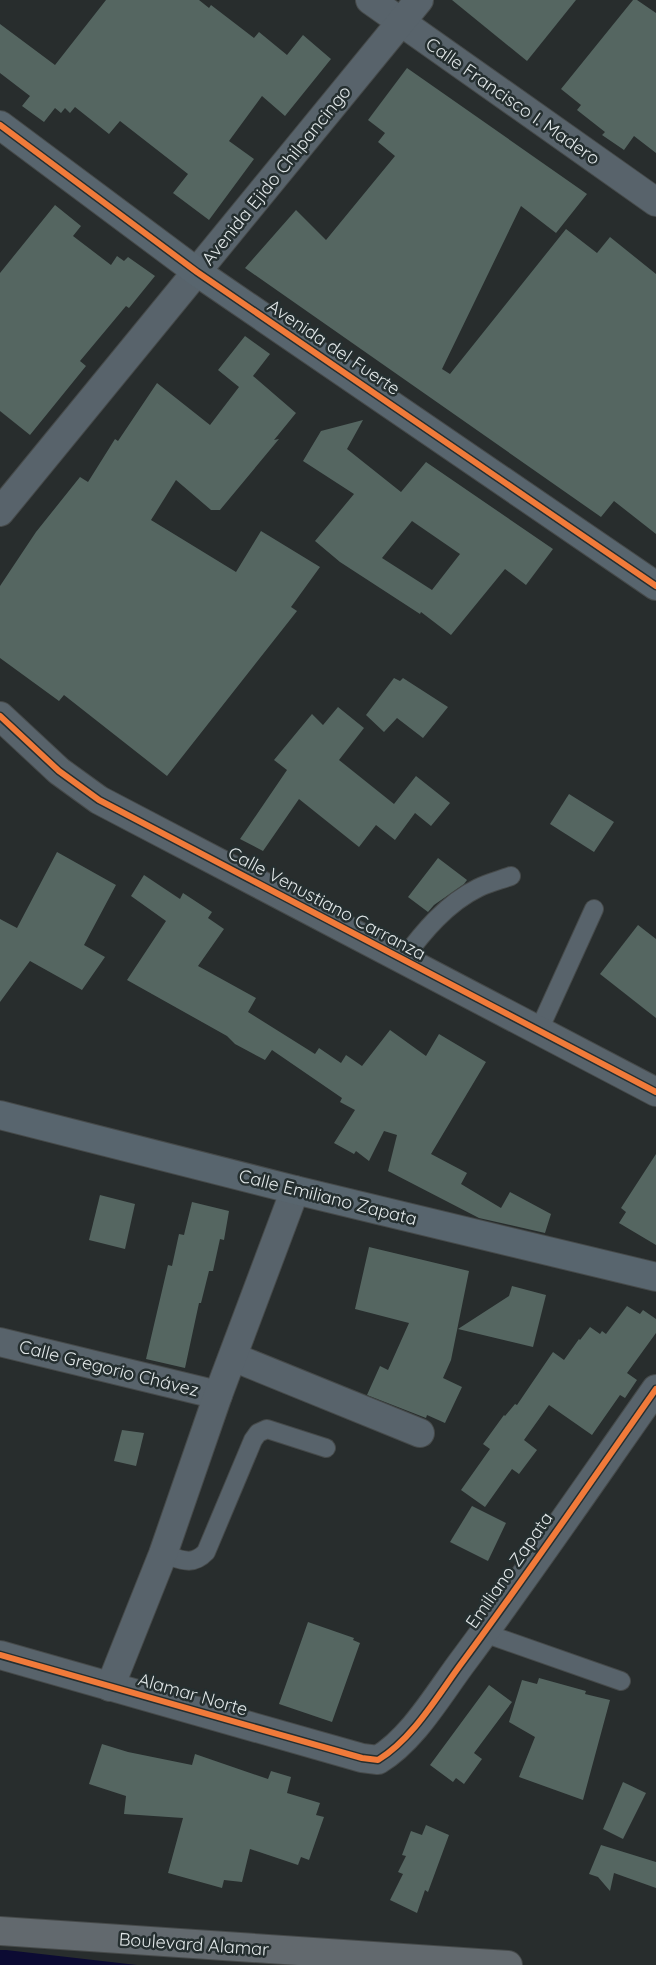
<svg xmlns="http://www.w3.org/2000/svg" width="656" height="1965" font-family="Quicksand,sans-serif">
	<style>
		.water { fill: #0c0b33 }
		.building { fill: #556661; fill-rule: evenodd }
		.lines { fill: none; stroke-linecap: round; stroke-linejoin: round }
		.lane-casing { stroke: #464a4a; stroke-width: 20 }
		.street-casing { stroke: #464a4a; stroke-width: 30 }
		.secondary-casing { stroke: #464a4a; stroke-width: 30 }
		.highway-casing { stroke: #464a4a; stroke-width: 30 }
		.lane { stroke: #58636b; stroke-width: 18 }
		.street { stroke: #58636b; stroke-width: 28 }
		.secondary { stroke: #58656e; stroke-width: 28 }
		.highway { stroke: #62696e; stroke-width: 28 }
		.cycleway-casing { stroke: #252f30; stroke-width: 9 }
		.cycleway { stroke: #f17a3a; stroke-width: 6 }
		.labels { text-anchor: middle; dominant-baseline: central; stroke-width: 5; stroke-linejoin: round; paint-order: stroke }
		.street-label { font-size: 18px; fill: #e1e7e8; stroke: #252f30 }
	</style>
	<rect width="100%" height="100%" fill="#282d2d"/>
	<!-- water -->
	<path class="water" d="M 0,1950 L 6,1950 L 137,1965 L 0,1965 Z"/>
	<!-- building -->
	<g class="building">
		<path d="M 106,0 L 199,0 L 209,8 L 211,5 L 254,38 L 259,32 L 287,55 L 303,35 L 331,59 L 285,116 L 262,96 L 229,141 L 254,159 L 209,220 L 173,193 L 188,174 L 120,121 L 109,134 L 75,107 L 70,113 L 65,108 L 61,113 L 55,108 L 44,122 L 22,106 L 30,96 L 0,73 L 0,24 L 55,65 Z"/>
		<path d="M 452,0 L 576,0 L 527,61 Z"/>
		<path d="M 633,0 L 637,0 L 656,13 L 656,153 L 634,136 L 624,150 L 602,135 L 605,132 L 577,110 L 581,105 L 561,89 Z"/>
		<path d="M 407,68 L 587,194 L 556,233 L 521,206 L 442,369 L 450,374 L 566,229 L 597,253 L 610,237 L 656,274 L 656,534 L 614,501 L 601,517 L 245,268 L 296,210 L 326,240 L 395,156 L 378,142 L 385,133 L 368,120 Z"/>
		<path d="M 55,205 L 81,226 L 73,236 L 111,265 L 117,256 L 124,261 L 128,257 L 155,276 L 129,308 L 126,306 L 80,361 L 86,366 L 30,435 L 0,411 L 0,273 Z"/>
		<path d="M 245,336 L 270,354 L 253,376 L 296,413 L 274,440 L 279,439 L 220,510 L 211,510 L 176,480 L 151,520 L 236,572 L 261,531 L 320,567 L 291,607 L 297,611 L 167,776 L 64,695 L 59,701 L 0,658 L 0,586 L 36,532 L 80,477 L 88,482 L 115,439 L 118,441 L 157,383 L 210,425 L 239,387 L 218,370 Z"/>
		<path d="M 363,420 L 347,449 L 401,492 L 426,462 L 553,549 L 526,585 L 505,569 L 451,635 L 421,612 L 420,614 L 340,562 L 315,541 L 354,494 L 303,461 L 321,431 ZM 412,521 L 460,554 L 432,590 L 382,558 Z"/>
		<path d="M 394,678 L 400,681 L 403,678 L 448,707 L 423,738 L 397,718 L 384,732 L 366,715 Z"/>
		<path d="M 338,707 L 364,728 L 339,760 L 394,804 L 416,776 L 450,803 L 431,826 L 415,813 L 395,840 L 376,825 L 359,847 L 299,799 L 263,851 L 240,839 L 287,770 L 274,760 L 312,714 L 323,725 Z"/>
		<path d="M 569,794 L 614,822 L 594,852 L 550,824 Z"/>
		<path d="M 57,852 L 116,885 L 84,945 L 105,957 L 82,990 L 30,961 L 0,1002 L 0,919 L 17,928 Z"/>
		<path d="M 438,858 L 467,880 L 464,884 L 434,905 L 428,912 L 408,897 Z"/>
		<path d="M 144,875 L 180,899 L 183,893 L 212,912 L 208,918 L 224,929 L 198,966 L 256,998 L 248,1012 L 315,1054 L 319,1048 L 341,1063 L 346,1055 L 362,1066 L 390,1030 L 426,1056 L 439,1034 L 486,1062 L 431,1154 L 467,1173 L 461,1184 L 501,1208 L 510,1192 L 551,1214 L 545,1233 L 479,1218 L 388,1171 L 397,1135 L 384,1131 L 369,1161 L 356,1151 L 354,1154 L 334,1143 L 355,1110 L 340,1102 L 342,1098 L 272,1050 L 265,1060 L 235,1044 L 227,1036 L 127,980 L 166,921 L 131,896 Z"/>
		<path d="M 638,925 L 656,939 L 656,1018 L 600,974 Z"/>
		<path d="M 656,1154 L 656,1245 L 619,1223 L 626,1212 L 621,1208 Z"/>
		<path d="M 100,1195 L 135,1204 L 125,1249 L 89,1240 Z"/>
		<path d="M 192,1202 L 229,1211 L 224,1240 L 220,1239 L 213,1271 L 209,1271 L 201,1303 L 199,1303 L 185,1368 L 146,1359 L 168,1265 L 172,1266 L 179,1234 L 184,1235 Z"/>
		<path d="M 369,1247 L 469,1271 L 451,1360 L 443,1378 L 462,1387 L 445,1423 L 427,1415 L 426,1418 L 367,1395 L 380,1366 L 388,1370 L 409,1323 L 355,1309 Z"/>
		<path d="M 512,1286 L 546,1295 L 533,1347 L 458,1329 L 509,1296 Z"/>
		<path d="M 627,1306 L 640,1314 L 643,1310 L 656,1319 L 656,1333 L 627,1373 L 637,1380 L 625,1398 L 620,1395 L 592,1435 L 549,1405 L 524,1440 L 537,1450 L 519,1474 L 512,1469 L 485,1507 L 461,1490 L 490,1449 L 483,1444 L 504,1415 L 505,1416 L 515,1404 L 517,1405 L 553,1352 L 564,1360 L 579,1339 L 580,1340 L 590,1327 L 600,1334 L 602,1331 L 606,1334 Z"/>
		<path d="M 122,1430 L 144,1433 L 136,1466 L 114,1461 Z"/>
		<path d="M 472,1506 L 506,1523 L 488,1561 L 450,1542 Z"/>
		<path d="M 308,1622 L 354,1638 L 353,1640 L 360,1643 L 332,1722 L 279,1704 Z"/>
		<path d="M 539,1678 L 586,1691 L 585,1694 L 610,1700 L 583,1800 L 519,1777 L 535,1737 L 509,1722 L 522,1680 L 537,1684 Z"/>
		<path d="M 489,1685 L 512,1702 L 474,1753 L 482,1759 L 464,1784 L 456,1778 L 453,1782 L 430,1765 Z"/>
		<path d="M 102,1744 L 128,1752 L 192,1765 L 195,1754 L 268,1779 L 271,1771 L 291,1777 L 287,1793 L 320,1803 L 316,1815 L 324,1817 L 309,1860 L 301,1857 L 298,1865 L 250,1849 L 242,1882 L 224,1880 L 222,1888 L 168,1873 L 183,1818 L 124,1814 L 126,1796 L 89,1784 Z"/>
		<path d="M 623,1782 L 646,1793 L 623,1839 L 603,1829 Z"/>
		<path d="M 426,1825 L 449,1835 L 428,1892 L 425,1890 L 417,1913 L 390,1900 L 403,1874 L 398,1872 L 406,1856 L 402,1855 L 411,1831 L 422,1835 Z"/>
		<path d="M 601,1845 L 656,1862 L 656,1888 L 614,1873 L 610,1891 L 598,1877 L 589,1874 Z"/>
	</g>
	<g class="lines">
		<!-- lane casing -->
		<g class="lane-casing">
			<g id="lane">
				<path d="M 403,959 C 423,932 447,903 478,888 C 488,883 500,880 511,876"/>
				<path d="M 539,1030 L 594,909"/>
				<path d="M 163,1554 C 180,1559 192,1567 206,1552 L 253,1440 L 258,1433 L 267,1429 L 326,1448"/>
				<path d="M 484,1633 L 621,1681"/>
			</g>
		</g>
		<!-- street casing -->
		<g class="street-casing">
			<g id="street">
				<path d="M 370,0 L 656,202"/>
				<path d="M 0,512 L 419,0"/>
				<path d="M 0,716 L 59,771 L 99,800 L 656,1092"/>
				<path d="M 0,1342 L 218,1395"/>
				<path d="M 233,1357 L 420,1433"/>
				<path d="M 0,1655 L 362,1758 L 378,1760 C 414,1738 439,1693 464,1660 C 530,1571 592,1480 656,1389"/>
				<path d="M 110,1687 L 163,1554 L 218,1395 L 295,1190"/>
			</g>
		</g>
		<!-- secondary casing -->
		<g class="secondary-casing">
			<g id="secondary">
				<path d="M 0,125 L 197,272 L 656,586"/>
				<path d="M 0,1115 L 295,1190 L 656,1277"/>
			</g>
		</g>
		<!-- highway casing -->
		<g class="highway-casing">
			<path id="highway" d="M 0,1931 L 508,1965"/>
		</g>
		<!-- lane -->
		<use href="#lane" class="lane"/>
		<!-- street -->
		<use href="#street" class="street"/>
		<!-- secondary -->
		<use href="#secondary" class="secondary"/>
		<!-- highway -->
		<use href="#highway" class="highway"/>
		<!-- cycleway casing -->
		<g class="cycleway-casing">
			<g id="cycleway">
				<path d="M 0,125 L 197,272 L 656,586"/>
				<path d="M 0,716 L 59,771 L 99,800 L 656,1092"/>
				<path d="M 0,1655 L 362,1758 L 378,1760 C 414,1738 439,1693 464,1660 C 530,1571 592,1480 656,1389"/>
			</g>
		</g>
		<!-- cycleway -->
		<use href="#cycleway" class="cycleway"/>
	</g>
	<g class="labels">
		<!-- street labels -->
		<g class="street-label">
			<text transform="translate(513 101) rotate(35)">Calle Francisco I. Madero</text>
			<text transform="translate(276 175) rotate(-51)">Avenida Ejido Chilpancingo</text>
			<text transform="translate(334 347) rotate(34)">Avenida del Fuerte</text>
			<text transform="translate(327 903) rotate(28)">Calle Venustiano Carranza</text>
			<text transform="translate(328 1197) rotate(14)">Calle Emiliano Zapata</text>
			<text transform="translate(109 1368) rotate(14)">Calle Gregorio Chávez</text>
			<text transform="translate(509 1570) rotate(-55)">Emiliano Zapata</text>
			<text transform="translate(193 1694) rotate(16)">Alamar Norte</text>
			<text transform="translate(194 1944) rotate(4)">Boulevard Alamar</text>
		</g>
	</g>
</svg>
